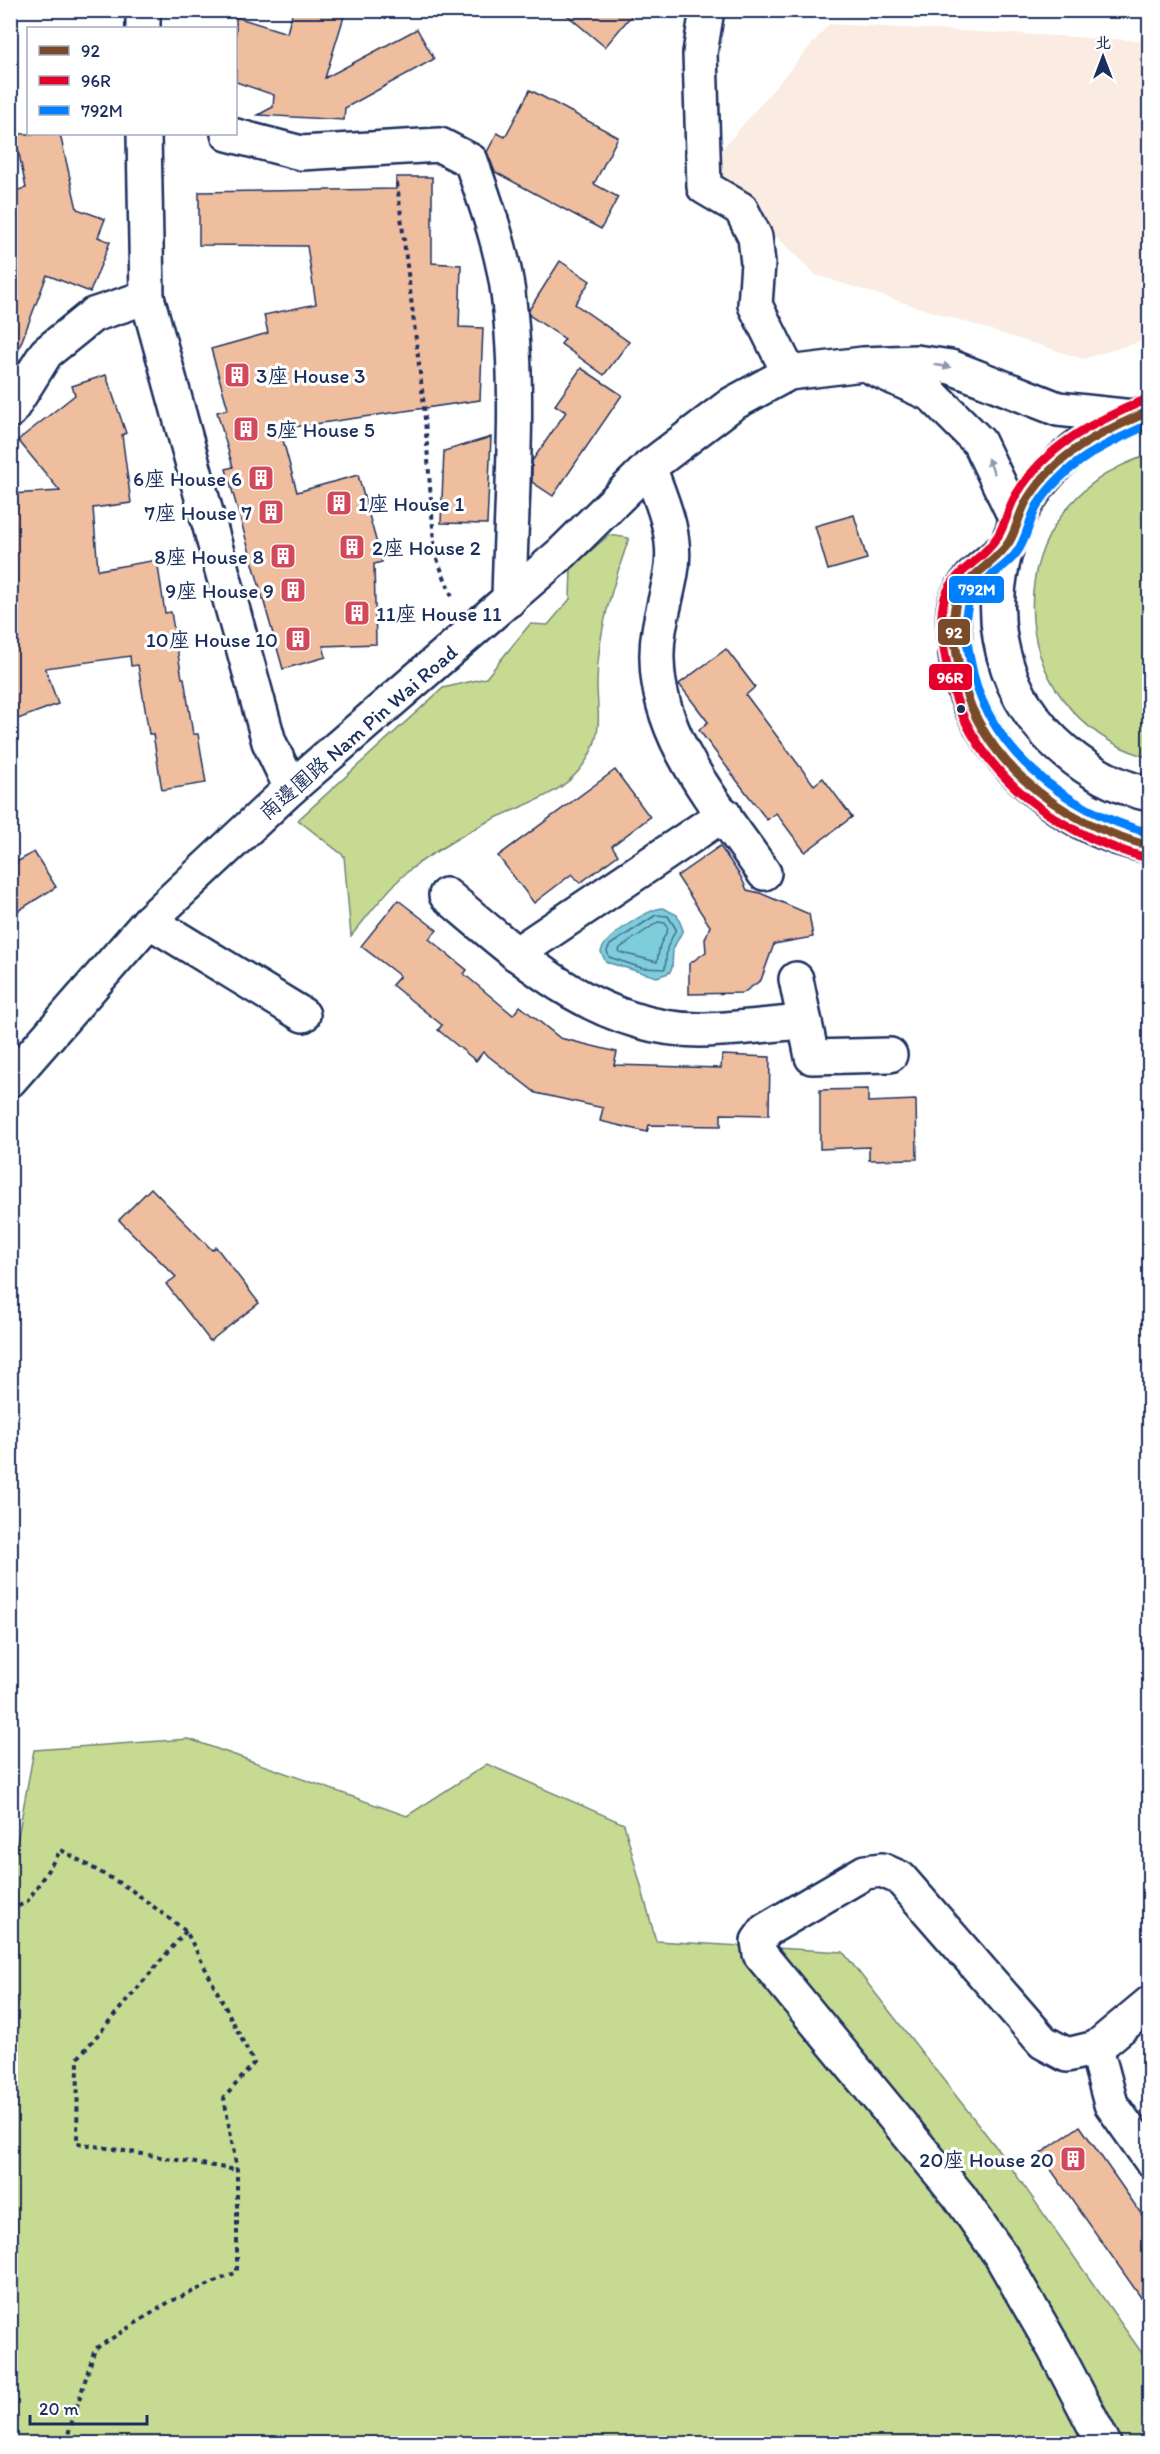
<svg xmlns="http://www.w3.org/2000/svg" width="1160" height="2454" font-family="Itim,'LXGW WenKai TC',sans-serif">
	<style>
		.built { fill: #faece2 }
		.green { fill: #c6db91; stroke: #708578; stroke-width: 1.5 }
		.water { fill: #7ecdda; stroke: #568ea8; stroke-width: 1.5 }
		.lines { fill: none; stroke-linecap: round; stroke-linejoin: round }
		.shore { stroke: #436e90; stroke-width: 1.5 }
		.building { fill: #efbe9f; stroke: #1b2f5e; stroke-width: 1.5 }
		.minor-casing { stroke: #1b2f5e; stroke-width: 38 }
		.major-casing { stroke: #1b2f5e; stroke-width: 38 }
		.path { stroke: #1b2f5e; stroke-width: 4; stroke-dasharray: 4.5 4.5; stroke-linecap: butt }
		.minor { stroke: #fff; stroke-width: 33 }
		.major { stroke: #fff; stroke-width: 33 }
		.bus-1-casing { stroke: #fff; stroke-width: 14 }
		.bus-2-casing { stroke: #fff; stroke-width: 14 }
		.bus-3-casing { stroke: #fff; stroke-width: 14 }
		.bus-1 { stroke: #7a4b2a; stroke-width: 9 }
		.bus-2 { stroke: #e4002b; stroke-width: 9 }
		.bus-3 { stroke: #0080ff; stroke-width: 9 }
		.oneway { fill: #8d97ae }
		.bus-dot { fill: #1b2f5e; stroke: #fff; stroke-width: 2 }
		.labels { text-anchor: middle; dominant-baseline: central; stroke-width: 6; stroke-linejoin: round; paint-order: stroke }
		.poi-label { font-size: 21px; fill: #1b2f5e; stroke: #fff; text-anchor: end }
		.street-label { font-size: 21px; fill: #1b2f5e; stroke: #fff }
		.line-badge { stroke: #fff; stroke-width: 2 }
		.badge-label { font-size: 16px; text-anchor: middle; font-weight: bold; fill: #fff }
	</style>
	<rect width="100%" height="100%" fill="#fff"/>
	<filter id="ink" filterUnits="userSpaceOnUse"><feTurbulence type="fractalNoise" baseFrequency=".0167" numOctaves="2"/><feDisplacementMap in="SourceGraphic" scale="12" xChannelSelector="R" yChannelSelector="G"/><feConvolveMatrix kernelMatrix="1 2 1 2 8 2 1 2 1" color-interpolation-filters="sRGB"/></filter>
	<g filter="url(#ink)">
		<!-- built -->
		<path class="built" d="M 829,24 L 1149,41 L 1149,339 L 1083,359 L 816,275 L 706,168 Z"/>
		<!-- green -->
		<g class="green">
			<path d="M 1149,455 L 1150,455 L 1149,758 C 994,711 993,502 1149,455 Z"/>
			<path d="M 609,535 L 629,538 C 613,585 597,634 597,684 C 597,707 602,725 593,747 C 574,795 526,802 485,823 C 466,833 420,860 405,874 C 385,892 368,916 351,936 L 344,856 L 298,820 L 443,688 L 486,678 L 530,624 L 548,625 L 570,599 L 571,568 Z"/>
			<path d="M 189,1739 L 407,1816 L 487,1764 L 624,1824 L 656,1941 L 843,1952 L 1000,2152 L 1149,2363 L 1149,2443 L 11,2443 L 10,1880 L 34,1750 Z"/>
		</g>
		<!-- water -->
		<path class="water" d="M 663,908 L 677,915 L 683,930 L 673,949 L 672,968 L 669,973 L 657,977 L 606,962 L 601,952 C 604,937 648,909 663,908 Z"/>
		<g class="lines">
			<!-- shore -->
			<g class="shore">
				<path d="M 656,915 L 668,916 L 676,929 L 667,948 L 665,969 L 642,968 L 609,957 L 607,951 L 610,945 Z"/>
				<path d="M 658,922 L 665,923 L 668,929 L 660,945 L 657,962 L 619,952 L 620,948 Z"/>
			</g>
		</g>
		<!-- building -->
		<g class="building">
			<path d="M 293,10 L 346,10 L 325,78 L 417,29 L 434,59 L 345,108 L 344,120 L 258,115 L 273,107 L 274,95 L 236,82 L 236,17 L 287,33 Z"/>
			<path d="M 561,10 L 636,10 L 605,47 Z"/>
			<path d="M 530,90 L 618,137 L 594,184 L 618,197 L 601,229 L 495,172 L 487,152 L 497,133 L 505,137 Z"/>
			<path d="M 15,134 L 60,134 L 77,209 L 105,219 L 98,237 L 110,242 L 90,292 L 47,275 L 13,364 L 10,192 L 26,188 Z"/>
			<path d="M 396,177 L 432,177 L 432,263 L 461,265 L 459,327 L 483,328 L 480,400 L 280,429 L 297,492 L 358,475 L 382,562 L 374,564 L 376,644 L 323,646 L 326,657 L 283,669 L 226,469 L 233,467 L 217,412 L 228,409 L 211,349 L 268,333 L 264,315 L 316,304 L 307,246 L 199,245 L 199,192 L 396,189 Z"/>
			<path d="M 560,261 L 590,281 L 575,304 L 629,342 L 604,375 L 561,344 L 565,339 L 529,315 L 529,310 Z"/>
			<path d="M 581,368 L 622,395 L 553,496 L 532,482 L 532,461 L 566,412 L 555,405 Z"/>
			<path d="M 106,375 L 126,433 L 122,435 L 131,503 L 93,508 L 98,570 L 157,560 L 165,613 L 171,612 L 182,678 L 184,678 L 193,734 L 198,734 L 206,783 L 162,790 L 153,734 L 149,734 L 138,665 L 131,666 L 130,656 L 45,668 L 58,704 L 10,722 L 10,494 L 60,491 L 18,440 L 75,395 L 72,386 Z"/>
			<path d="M 491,437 L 487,524 L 441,523 L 444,451 Z"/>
			<path d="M 854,515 L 867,559 L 828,570 L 815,526 Z"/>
			<path d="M 726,649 L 755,687 L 746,695 L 785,747 L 814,785 L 823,778 L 852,817 L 805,852 L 776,813 L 767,820 L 738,782 L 699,730 L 708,722 L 679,684 Z"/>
			<path d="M 615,770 L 650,817 L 612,846 L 618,855 L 580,883 L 572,874 L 534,903 L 498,856 Z"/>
			<path d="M 720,846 L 741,877 L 747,890 L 760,893 L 809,914 L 813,937 L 774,944 L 761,980 L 743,993 L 689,994 L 689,964 L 706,952 L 705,939 L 710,926 L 677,876 Z"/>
			<path d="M 34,852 L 56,887 L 10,916 L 10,866 Z"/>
			<path d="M 398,900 L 437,930 L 429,939 L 467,970 L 464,974 L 513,1015 L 520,1006 L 560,1038 L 617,1052 L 614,1065 L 721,1068 L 722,1055 L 770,1057 L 769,1115 L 721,1114 L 721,1126 L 649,1125 L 647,1132 L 600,1121 L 603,1108 L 536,1093 L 483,1052 L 476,1061 L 438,1030 L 442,1025 L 392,985 L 400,976 L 361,946 Z"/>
			<path d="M 868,1089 L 868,1102 L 916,1100 L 917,1159 L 869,1160 L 869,1147 L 820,1149 L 820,1090 Z"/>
			<path d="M 151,1188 L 212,1250 L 216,1247 L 259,1303 L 210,1341 L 166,1284 L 176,1277 L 119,1220 Z"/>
			<path d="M 1080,2126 L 1149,2225 L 1149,2309 L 1040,2154 Z"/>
		</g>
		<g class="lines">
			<!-- minor casing -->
			<g class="minor-casing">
				<g id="minor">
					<path d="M 143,10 L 143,28"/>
					<path d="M 707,10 L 700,53 L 704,187 L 741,209 L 755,237 L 758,263 L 755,305 L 789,373"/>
					<path d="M 144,134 L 147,297 L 269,742 L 291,788"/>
					<path d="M 228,134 L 301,153 L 440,145 L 471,161 C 486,204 502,248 508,293 C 521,394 511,499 509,600"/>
					<path d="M 873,368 L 932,395 L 979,442 L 1016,519"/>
					<path d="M 10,411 L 46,353 L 93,315 L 147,297"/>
					<path d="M 649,467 C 662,502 678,536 671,573 C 666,603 656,629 657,659 C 658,742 720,808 764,873"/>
					<path d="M 1006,547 C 989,562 964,579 956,601 C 952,613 954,629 955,642 C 960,740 1055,830 1150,846"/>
					<path d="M 446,895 C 521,958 595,1029 699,1030 C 734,1030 770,1024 805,1022"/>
					<path d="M 149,921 L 303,1015"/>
					<path d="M 516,954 L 724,814"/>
					<path d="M 796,979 L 812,1057 L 890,1055"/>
					<path d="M 10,1080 L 149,921 L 291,788 L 562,553 L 649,467 L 732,404 L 789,373 L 863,364 L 916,362 L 951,367 L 1058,409 L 1133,417"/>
					<path d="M 1096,2048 L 1111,2104 L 1150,2159"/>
					<path d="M 1104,2444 L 1055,2350 L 1001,2256 L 959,2196 L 760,1954 L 758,1941 L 766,1930 L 865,1872 L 882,1870 L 900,1878 L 1043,2042 L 1067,2055 L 1096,2048 L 1150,2003"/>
				</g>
			</g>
			<!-- major casing -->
			<g class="major-casing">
				<path id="major" d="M 1150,412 C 990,453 941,660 1076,760 C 1097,776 1123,789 1150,794"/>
			</g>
			<!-- path -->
			<g class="path">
				<path d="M 397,183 L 424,406 L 435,554 L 453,599"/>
				<path d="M 10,1910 L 27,1902 L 61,1850 L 130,1889 L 186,1931 L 254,2063 L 224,2098 L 237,2170 L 237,2272 L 169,2302 L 95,2349 L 65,2444"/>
				<path d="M 186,1931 L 78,2058 L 77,2143 L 237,2170"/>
			</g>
			<!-- minor -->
			<use href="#minor" class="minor"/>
			<!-- major -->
			<use href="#major" class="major"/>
			<!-- bus-1 casing -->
			<g class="bus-1-casing">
				<path id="bus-1" d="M 1150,411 C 1101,432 1056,453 1027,500 C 1019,513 1017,529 1009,542 C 995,565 964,575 956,603 C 951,621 955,643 958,661 C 974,759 1059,822 1150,846"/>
			</g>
			<!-- bus-2 casing -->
			<g class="bus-2-casing">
				<path id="bus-2" d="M 1145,400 C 1094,422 1046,445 1016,495 C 1008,508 1006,523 998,536 C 984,560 955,569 945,597 C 939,617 942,640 946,660 C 963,764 1049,832 1147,858"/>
			</g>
			<!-- bus-3 casing -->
			<g class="bus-3-casing">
				<path id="bus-3" d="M 1150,424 C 1105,444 1064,463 1037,506 C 1029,520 1027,538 1017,552 C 1004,571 975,581 968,605 C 963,622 967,642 970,659 C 985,749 1066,811 1150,833"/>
			</g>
			<!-- bus-1 -->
			<use href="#bus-1" class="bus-1"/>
			<!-- bus-2 -->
			<use href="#bus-2" class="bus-2"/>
			<!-- bus-3 -->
			<use href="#bus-3" class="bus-3"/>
		</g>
		<!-- one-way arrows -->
		<defs><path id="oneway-solid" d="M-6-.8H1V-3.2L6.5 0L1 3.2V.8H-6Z" transform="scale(1.5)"/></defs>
		<g class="oneway">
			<use href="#oneway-solid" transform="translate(942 366) rotate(9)"/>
			<use href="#oneway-solid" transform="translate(991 466) rotate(-115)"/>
		</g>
	</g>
	<!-- icons -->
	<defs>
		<g id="building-square" transform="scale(1.35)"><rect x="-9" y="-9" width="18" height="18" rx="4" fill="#d1495b" stroke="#fff"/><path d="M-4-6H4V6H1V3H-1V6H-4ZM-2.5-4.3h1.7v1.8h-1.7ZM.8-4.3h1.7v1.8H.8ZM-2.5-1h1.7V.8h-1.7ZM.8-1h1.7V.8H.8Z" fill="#fff"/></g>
	</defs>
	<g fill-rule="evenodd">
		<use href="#building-square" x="237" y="375"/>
		<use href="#building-square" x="246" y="429"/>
		<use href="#building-square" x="261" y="478"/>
		<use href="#building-square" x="339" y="503"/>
		<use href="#building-square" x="271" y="512"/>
		<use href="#building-square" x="352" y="547"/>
		<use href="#building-square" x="283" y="556"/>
		<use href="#building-square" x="293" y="590"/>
		<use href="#building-square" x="357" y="613"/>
		<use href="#building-square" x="298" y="639"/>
		<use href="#building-square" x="1073" y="2159"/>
	</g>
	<!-- markers -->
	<circle class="bus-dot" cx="961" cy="709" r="5"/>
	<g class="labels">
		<!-- poi labels -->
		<g class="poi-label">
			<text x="256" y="375" text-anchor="start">3座 House 3</text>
			<text x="266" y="429" text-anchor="start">5座 House 5</text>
			<text x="242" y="478">6座 House 6</text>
			<text x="358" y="503" text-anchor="start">1座 House 1</text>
			<text x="252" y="512">7座 House 7</text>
			<text x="372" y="547" text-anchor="start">2座 House 2</text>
			<text x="264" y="556">8座 House 8</text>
			<text x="274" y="590">9座 House 9</text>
			<text x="376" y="613" text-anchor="start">11座 House 11</text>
			<text x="278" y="639">10座 House 10</text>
			<text x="1054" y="2159">20座 House 20</text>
		</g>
		<!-- street labels -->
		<g class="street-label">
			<text transform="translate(358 732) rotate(-41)">南邊圍路 Nam Pin Wai Road</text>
		</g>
	</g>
	<g class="line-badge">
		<rect x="948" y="575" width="57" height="29" rx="6" fill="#0080ff"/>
		<rect x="937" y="618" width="34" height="28" rx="6" fill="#7a4b2a"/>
		<rect x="928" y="663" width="45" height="28" rx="6" fill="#e4002b"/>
	</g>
	<g class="badge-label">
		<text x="977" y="595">792M</text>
		<text x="954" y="638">92</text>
		<text x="950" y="683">96R</text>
	</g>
	<!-- margin -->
	<rect width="1160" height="2454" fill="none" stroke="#fff" stroke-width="36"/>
	<rect x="18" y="18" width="1124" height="2418" fill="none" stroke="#1b2f5e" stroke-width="2" filter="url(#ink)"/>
	<!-- legend -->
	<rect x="27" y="27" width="210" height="108" fill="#ffffff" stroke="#a4acbf" stroke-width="1.5"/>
	<rect x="39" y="46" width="30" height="9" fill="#7a4b2a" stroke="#a4acbf" stroke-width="1.5"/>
	<text x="81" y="57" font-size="18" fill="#1b2f5e">92</text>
	<rect x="39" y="76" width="30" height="9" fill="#e4002b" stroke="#a4acbf" stroke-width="1.5"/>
	<text x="81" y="87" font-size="18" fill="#1b2f5e">96R</text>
	<rect x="39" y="106" width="30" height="9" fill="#0080ff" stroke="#a4acbf" stroke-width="1.5"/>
	<text x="81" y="117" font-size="18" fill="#1b2f5e">792M</text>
	<!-- north arrow -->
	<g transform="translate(1103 57)" stroke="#ffffff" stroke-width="4.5" paint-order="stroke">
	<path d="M0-4.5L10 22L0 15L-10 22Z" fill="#1b2f5e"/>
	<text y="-9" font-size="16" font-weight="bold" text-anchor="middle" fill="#1b2f5e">北</text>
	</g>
	<!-- scale -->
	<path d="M30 2415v9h117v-9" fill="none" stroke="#1b2f5e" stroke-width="3"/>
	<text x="39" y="2415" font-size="18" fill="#1b2f5e" stroke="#ffffff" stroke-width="4.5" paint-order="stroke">20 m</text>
</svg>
